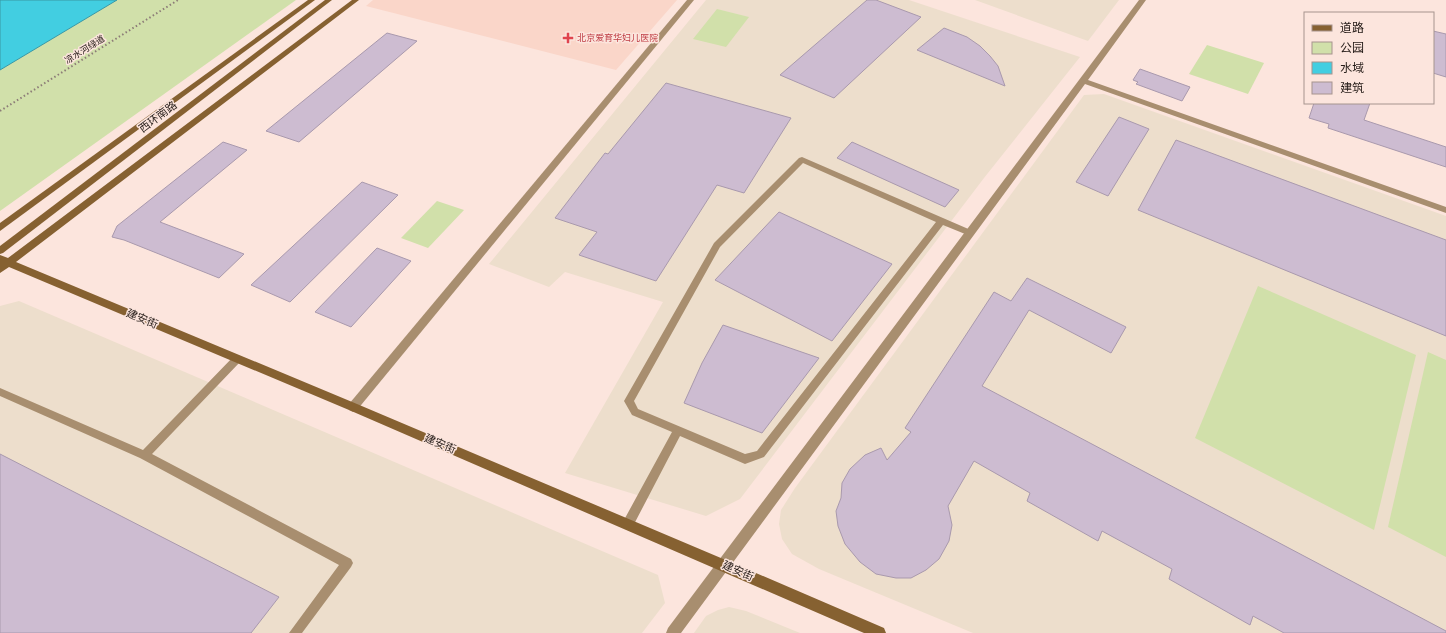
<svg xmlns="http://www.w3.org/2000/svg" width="1446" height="633" font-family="'Source Sans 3','Noto Sans SC',sans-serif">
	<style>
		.industrial { fill: #eddecc }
		.built { fill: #fad6c9 }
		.green { fill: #d1e0aa }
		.water { fill: #42cee1; stroke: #3998a4 }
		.building { fill: #cdbcd1; stroke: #a999ad }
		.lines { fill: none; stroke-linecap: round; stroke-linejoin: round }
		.path { stroke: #8c7c77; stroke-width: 2; stroke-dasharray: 1.5 2.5; stroke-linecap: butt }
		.lane { fill: #a88e6f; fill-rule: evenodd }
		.street { fill: #a88e6f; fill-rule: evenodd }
		.secondary { fill: #866131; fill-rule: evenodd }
		.health-dot { fill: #e0444e; stroke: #fce5dd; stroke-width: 1.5 }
		.labels { text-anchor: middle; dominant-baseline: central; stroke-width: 3; stroke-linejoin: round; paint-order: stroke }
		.far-health-label { font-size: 9px; fill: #be3a42; stroke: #fce5dd; text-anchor: start }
		.far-street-label { font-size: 9px; fill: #241b17; stroke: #fce5dd }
		.street-label { font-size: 11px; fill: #241b17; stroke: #fce5dd }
	</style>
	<rect width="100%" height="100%" fill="#fce5dd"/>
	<!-- industrial -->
	<g class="industrial">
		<path d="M 706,0 L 909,0 L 1080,57 L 984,178 L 740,499 L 706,516 L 565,473 L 663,302 L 565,272 L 549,287 L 489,264 Z"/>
		<path d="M 975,0 L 1119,0 L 1088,41 Z"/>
		<path d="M 1104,94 L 1446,216 L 1446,633 L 973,633 L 819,569 L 792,554 L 782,539 L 779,524 L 781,510 L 795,488 L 1084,95 Z"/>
		<path d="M 19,301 L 658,575 L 665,603 L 642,633 L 0,633 L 0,306 Z"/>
		<path d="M 729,607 L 746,611 L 800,633 L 694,633 L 706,616 L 718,610 Z"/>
	</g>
	<!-- built -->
	<path class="built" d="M 373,0 L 677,0 L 616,70 L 366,6 Z"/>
	<!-- green -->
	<g class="green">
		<path d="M 117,0 L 296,0 L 0,211 L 0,70 Z"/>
		<path d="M 717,9 L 749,17 L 726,47 L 693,39 Z"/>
		<path d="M 1207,45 L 1264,63 L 1248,94 L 1189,74 Z"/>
		<path d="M 437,201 L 464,210 L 428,248 L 401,238 Z"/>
		<path d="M 1258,286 L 1416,355 L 1374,530 L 1195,438 Z"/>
		<path d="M 1428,352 L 1446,360 L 1446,557 L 1388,527 Z"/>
	</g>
	<!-- water -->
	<path class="water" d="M 0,0 L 117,0 L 0,70 Z"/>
	<!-- building -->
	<g class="building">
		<path d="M 867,0 L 876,0 L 921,17 L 834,98 L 780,75 Z"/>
		<path d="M 944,28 L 967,37 L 980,46 L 990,56 L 998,66 L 1005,86 L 917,50 Z"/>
		<path d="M 1433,31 L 1446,34 L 1446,77 L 1433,73 Z"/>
		<path d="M 387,33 L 417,41 L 299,142 L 266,131 Z"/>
		<path d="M 1140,69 L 1190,87 L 1182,101 L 1136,84 L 1138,82 L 1133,80 Z"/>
		<path d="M 666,83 L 791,118 L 744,193 L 717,185 L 656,281 L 579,255 L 597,232 L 555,218 L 605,153 L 608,154 Z"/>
		<path d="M 1314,103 L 1370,103 L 1364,120 L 1446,147 L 1446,167 L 1328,128 L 1329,124 L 1309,118 Z"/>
		<path d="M 1119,117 L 1149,129 L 1108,196 L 1076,182 Z"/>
		<path d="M 1176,140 L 1446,240 L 1446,336 L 1138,210 Z"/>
		<path d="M 223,142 L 247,150 L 160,222 L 244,254 L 219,278 L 124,240 L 112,237 L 117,226 Z"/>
		<path d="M 852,142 L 959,190 L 945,207 L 837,158 Z"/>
		<path d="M 362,182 L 398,195 L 290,302 L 251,285 Z"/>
		<path d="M 779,212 L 892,264 L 832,341 L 715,280 Z"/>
		<path d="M 377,248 L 411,261 L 351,327 L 315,312 Z"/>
		<path d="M 1027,278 L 1126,327 L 1111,353 L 1029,310 L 982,386 L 1446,631 L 1446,633 L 1284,633 L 1253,616 L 1250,625 L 1169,579 L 1172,569 L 1102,531 L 1098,541 L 1027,501 L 1030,493 L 974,461 L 948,506 L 952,525 L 949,541 L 939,559 L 926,570 L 911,578 L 896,578 L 876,574 L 860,562 L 845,544 L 838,526 L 836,511 L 841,498 L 842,483 L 850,469 L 865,455 L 881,448 L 887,460 L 911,432 L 905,428 L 994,292 L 1011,301 Z"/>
		<path d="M 723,325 L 819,358 L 762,433 L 684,403 L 702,363 Z"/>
		<path d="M 0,454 L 279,597 L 251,633 L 0,633 Z"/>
	</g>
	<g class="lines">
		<!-- path -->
		<path class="path" d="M 0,111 L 178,0"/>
		<!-- lane -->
		<g class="lane">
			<path d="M 802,157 L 973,231 L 974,233 L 970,236 L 943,225 L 764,457 L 745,464 L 680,436 L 632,528 L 628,529 L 624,528 L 623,524 L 624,520 L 672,432 L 632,415 L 624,401 L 714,243 L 799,158 ZM 803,163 L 936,222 L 757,451 L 745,454 L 638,409 L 634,401 L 720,247 Z"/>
			<path d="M 237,355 L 240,356 L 242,359 L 240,362 L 152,454 L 351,559 L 353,563 L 351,567 L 302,633 L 289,633 L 339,565 L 140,458 L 0,396 L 0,388 L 143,450 L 234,356 Z"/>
		</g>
		<!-- street -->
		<g class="street">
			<path d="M 687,0 L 694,0 L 357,410 L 353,412 L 349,410 L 348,407 L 349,404 Z"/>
			<path d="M 1139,0 L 1146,0 L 1088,80 L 1446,207 L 1446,213 L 1085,84 L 681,633 L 666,633 L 668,628 Z"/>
		</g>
		<!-- secondary -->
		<g class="secondary">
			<path d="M 308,0 L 315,0 L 0,231 L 0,223 Z"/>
			<path d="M 325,0 L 332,0 L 3,253 L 0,254 L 0,246 Z"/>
			<path d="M 352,0 L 359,0 L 16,262 L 357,404 L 728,561 L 884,628 L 886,633 L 864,633 L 349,410 L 9,267 L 0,273 L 0,255 L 8,258 Z"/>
		</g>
	</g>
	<!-- markers -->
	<path class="health-dot" d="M566 32h4v4h4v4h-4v4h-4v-4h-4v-4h4z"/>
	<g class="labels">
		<!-- far-health labels -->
		<g class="far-health-label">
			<text x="577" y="38">北京爱育华妇儿医院</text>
		</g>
		<!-- far-street labels -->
		<g class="far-street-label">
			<text transform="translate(85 50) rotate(-32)">凉水河绿道</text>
		</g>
		<!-- street labels -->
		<g class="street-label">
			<text transform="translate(158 117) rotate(-37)">西环南路</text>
			<text transform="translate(142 319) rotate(23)">建安街</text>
			<text transform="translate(440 444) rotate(23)">建安街</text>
			<text transform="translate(738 571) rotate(24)">建安街</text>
		</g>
	</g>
	<!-- legend -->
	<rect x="1304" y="12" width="130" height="92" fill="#fce5dd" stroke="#a6948e"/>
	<rect x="1312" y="25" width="20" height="6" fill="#866131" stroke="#a6948e"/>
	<text x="1340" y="32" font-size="12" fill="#241b17">道路</text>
	<rect x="1312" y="42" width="20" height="12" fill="#d1e0aa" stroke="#a6948e"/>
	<text x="1340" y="52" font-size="12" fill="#241b17">公园</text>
	<rect x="1312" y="62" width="20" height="12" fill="#42cee1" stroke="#a6948e"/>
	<text x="1340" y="72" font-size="12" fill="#241b17">水域</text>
	<rect x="1312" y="82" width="20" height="12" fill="#cdbcd1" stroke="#a6948e"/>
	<text x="1340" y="92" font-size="12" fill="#241b17">建筑</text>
</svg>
